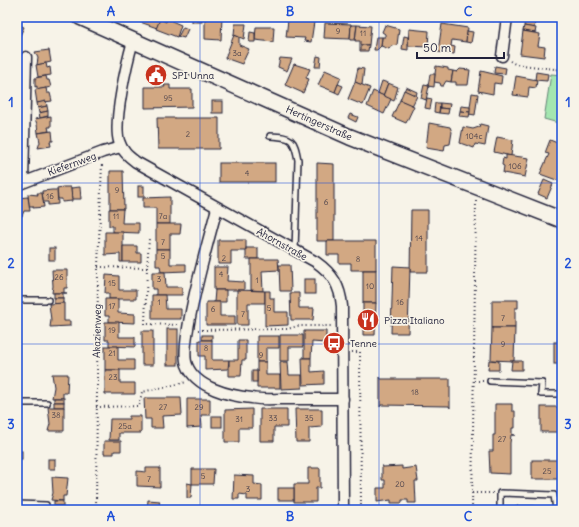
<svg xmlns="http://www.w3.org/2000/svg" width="579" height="527" font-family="Delius,sans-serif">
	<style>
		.green { fill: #a4e6b0; stroke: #638476 }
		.building { fill: #d2a883; stroke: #22223b }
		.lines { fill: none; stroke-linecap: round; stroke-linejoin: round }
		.lane-casing { stroke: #22223b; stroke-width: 8 }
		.street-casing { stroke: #22223b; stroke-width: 13 }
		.secondary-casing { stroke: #22223b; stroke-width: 18 }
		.path { stroke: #22223b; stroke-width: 2; stroke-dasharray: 1 3; stroke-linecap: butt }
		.lane { stroke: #f7f3e8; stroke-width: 5 }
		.street { stroke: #f7f3e8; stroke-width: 10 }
		.secondary { stroke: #f7f3e8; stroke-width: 15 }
		.grid { fill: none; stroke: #1d4ed8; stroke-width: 1; stroke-opacity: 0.55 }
		.labels { text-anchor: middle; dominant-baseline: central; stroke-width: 3.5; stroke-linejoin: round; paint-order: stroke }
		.number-label { font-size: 8px; fill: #4e444d }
		.poi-label { font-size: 10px; fill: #22223b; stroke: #f7f3e8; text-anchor: start }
		.street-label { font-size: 10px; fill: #22223b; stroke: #f7f3e8 }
		.neatline { fill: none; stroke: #1d4ed8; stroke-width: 1.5 }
		.grid-label { font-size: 13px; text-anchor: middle; font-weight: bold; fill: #1d4ed8 }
	</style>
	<rect width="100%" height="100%" fill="#f7f3e8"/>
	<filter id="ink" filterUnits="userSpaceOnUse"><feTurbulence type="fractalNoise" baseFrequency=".025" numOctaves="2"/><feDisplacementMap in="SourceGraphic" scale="8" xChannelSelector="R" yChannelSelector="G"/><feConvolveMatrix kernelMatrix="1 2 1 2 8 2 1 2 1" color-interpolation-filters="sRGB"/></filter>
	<g filter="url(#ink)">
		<!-- green -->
		<path class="green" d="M 551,74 L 562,75 L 562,124 L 544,119 Z"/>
		<!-- building -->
		<g class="building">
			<path d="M 141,17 L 161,17 L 157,28 L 140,22 Z"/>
			<rect x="192" y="17" width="10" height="5"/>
			<path d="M 205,17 L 222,17 L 221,40 L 205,39 Z"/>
			<path d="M 524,17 L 542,17 L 541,22 L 524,19 Z"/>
			<path d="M 160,19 L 166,22 L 167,19 L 181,25 L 177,37 L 156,29 Z"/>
			<path d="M 525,19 L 535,21 L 534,28 L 524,26 Z"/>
			<path d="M 288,20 L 314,22 L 311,42 L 304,41 L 305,38 L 286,37 Z"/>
			<path d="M 325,23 L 351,24 L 350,39 L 324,38 Z"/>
			<path d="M 17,24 L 24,27 L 18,40 L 17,51 Z"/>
			<path d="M 235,24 L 246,24 L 244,39 L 234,35 Z"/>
			<path d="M 442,24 L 468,28 L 466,42 L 452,40 L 451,46 L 455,47 L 454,54 L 438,52 Z"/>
			<path d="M 351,25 L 357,25 L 355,40 L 350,40 Z"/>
			<path d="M 357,25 L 371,26 L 369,45 L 360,45 L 360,41 L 355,41 Z"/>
			<path d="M 385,25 L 399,29 L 397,45 L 391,46 L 389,49 L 381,46 L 382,37 L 385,37 L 385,34 L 382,32 Z"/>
			<path d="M 524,26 L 536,28 L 535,33 L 523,31 Z"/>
			<path d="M 183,27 L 188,29 L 184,38 L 177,36 L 179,35 Z"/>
			<path d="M 256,27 L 274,27 L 273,42 L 255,40 Z"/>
			<path d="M 409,29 L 429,31 L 428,47 L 408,46 Z"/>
			<path d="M 467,31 L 473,32 L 471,43 L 466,42 Z"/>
			<path d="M 523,31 L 540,34 L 538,46 L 545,47 L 544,57 L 520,54 Z"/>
			<path d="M 250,32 L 255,33 L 255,42 L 249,42 Z"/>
			<path d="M 234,35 L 239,37 L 239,45 L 249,49 L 242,64 L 225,58 Z"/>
			<path d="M 404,36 L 408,37 L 408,50 L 402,49 Z"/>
			<path d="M 376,37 L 382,37 L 381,46 L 377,50 L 374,50 Z"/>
			<path d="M 360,45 L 369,45 L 368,51 L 360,51 Z"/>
			<path d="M 49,50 L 51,62 L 37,65 L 38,58 L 35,52 Z"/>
			<path d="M 317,56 L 321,57 L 320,67 L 315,67 Z"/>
			<path d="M 280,58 L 292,59 L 287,71 L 278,67 Z"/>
			<path d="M 46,63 L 47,68 L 50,67 L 51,75 L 38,77 L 36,65 Z"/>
			<path d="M 294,64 L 310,69 L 306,78 L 309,79 L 303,93 L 285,85 Z"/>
			<path d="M 436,66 L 448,68 L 448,70 L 453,71 L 451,82 L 446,81 L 443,86 L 441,86 L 440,83 L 434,82 Z"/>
			<path d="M 495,66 L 506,68 L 505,74 L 494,73 Z"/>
			<path d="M 358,68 L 364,69 L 362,85 L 355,82 Z"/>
			<path d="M 460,69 L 470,70 L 468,85 L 456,85 L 456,82 L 451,82 L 453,71 L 457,72 Z"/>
			<path d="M 325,70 L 341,77 L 335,92 L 318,85 Z"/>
			<path d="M 481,71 L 502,76 L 501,84 L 494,83 L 493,94 L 478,91 Z"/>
			<path d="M 536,72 L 548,74 L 547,81 L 535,80 Z"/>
			<path d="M 430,74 L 435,74 L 434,87 L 428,86 Z"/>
			<path d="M 46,76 L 47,80 L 49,80 L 51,87 L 37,90 L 37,86 L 35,87 L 35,78 Z"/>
			<path d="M 516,76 L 537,80 L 536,88 L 529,87 L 528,97 L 513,95 Z"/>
			<path d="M 382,81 L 388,83 L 383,96 L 378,93 Z"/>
			<path d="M 355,82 L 370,88 L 363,105 L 348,99 Z"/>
			<path d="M 388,83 L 398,87 L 394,101 L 383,96 Z"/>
			<path d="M 338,84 L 343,86 L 339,94 L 335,92 Z"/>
			<path d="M 164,85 L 170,85 L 170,89 L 192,89 L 192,107 L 145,108 L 145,87 L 165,87 Z"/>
			<path d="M 424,85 L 429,86 L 426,100 L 421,98 Z"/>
			<path d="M 406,87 L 417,92 L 416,96 L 404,91 Z"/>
			<path d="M 46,88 L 47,93 L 50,93 L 52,101 L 37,103 L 35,90 Z"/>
			<path d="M 404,90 L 417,96 L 412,106 L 400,100 Z"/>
			<path d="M 373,91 L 391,99 L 384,114 L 367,106 Z"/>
			<path d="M 472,93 L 478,94 L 475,115 L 469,114 Z"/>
			<path d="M 427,98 L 432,99 L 430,109 L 425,108 Z"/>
			<path d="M 400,100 L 414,106 L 406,123 L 392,117 Z"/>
			<path d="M 46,101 L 47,106 L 38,108 L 37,103 Z"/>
			<rect x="212" y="101" width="11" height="12"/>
			<path d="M 435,103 L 440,103 L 439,113 L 434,112 Z"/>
			<path d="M 440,103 L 450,104 L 449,109 L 440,108 Z"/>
			<path d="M 47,106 L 48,111 L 39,113 L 38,108 Z"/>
			<path d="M 461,106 L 470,107 L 470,112 L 460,111 Z"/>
			<path d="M 440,108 L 449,109 L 448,114 L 439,113 Z"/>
			<path d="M 48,111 L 48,116 L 40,118 L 39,113 Z"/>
			<path d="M 460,111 L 470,112 L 469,117 L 459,116 Z"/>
			<path d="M 350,114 L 358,117 L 356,122 L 348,118 Z"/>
			<path d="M 51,116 L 51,127 L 48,127 L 49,131 L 38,133 L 37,124 L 35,119 Z"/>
			<path d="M 157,118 L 219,118 L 219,149 L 158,149 Z"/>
			<path d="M 429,123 L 450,127 L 452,132 L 450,144 L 445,145 L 444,151 L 426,148 Z"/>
			<path d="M 480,124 L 488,126 L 485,146 L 475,144 L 474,148 L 460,143 L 463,127 L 473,129 L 479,127 Z"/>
			<path d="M 52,131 L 53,141 L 50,141 L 51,146 L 38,148 L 40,142 L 38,133 Z"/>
			<path d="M 497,137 L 513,140 L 511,156 L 494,152 Z"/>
			<path d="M 550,140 L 562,145 L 562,182 L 540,174 L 549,154 L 545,153 Z"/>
			<path d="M 506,155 L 529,158 L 525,177 L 503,173 L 504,166 L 502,165 L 503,158 L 506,159 Z"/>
			<rect x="219" y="163" width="56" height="19"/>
			<path d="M 317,163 L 334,164 L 334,241 L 317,241 Z"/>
			<path d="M 110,171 L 123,171 L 124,209 L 110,209 Z"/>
			<path d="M 544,180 L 553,184 L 547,198 L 538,194 Z"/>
			<rect x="138" y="186" width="6" height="11"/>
			<path d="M 63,187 L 71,187 L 72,201 L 62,202 L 62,199 L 58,199 L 57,188 Z"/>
			<path d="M 80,187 L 81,199 L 72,199 L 71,188 Z"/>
			<path d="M 52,190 L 57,190 L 58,204 L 48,205 L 48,202 L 43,202 L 42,191 Z"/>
			<path d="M 37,193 L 42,193 L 44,207 L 33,208 L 33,206 L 29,206 L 28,194 L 38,195 Z"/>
			<path d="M 562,193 L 562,203 L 559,202 Z"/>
			<path d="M 28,197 L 30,211 L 24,211 L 22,216 L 17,218 L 17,198 Z"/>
			<path d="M 170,197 L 170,224 L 156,224 L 156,208 L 143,208 L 143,198 Z"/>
			<path d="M 109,209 L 123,209 L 122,223 L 139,223 L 139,233 L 113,232 L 113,226 L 109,226 Z"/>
			<path d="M 411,210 L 428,210 L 428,272 L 410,272 Z"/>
			<path d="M 156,224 L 181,224 L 180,234 L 170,234 L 170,249 L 156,249 Z"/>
			<path d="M 105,232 L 123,232 L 123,262 L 120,262 L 120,254 L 105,255 Z"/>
			<path d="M 218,240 L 246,240 L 246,251 L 231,251 L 231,264 L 218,264 Z"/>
			<path d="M 327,241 L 376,241 L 376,270 L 351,270 L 351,263 L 339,263 L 339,255 L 327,255 Z"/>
			<path d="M 123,246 L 137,246 L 137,253 L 141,253 L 141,262 L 123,262 Z"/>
			<rect x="49" y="248" width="6" height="12"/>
			<rect x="246" y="248" width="12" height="11"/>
			<path d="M 156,249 L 170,249 L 170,264 L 186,264 L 186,271 L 161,272 L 160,266 L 156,266 Z"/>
			<path d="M 251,259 L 278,259 L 279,270 L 262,271 L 263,291 L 251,290 Z"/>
			<path d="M 279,265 L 290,265 L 291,291 L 280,291 Z"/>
			<path d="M 393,266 L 410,267 L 408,333 L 391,333 Z"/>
			<path d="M 214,267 L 228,267 L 227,281 L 244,282 L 244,290 L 214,290 Z"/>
			<path d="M 52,270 L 67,270 L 67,288 L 64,288 L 64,293 L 67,293 L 52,293 L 53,286 Z"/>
			<rect x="363" y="270" width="13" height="33"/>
			<path d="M 152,272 L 165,272 L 166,287 L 182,287 L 182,295 L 156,295 L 156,289 L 152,289 Z"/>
			<path d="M 106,275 L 119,276 L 119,290 L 136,290 L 136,299 L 109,299 L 109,293 L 105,293 Z"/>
			<rect x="304" y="279" width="11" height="15"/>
			<path d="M 215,290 L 226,290 L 226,302 L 214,302 Z"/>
			<path d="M 237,290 L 265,291 L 265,303 L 248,303 L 248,325 L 237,325 Z"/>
			<path d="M 265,291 L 270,291 L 270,298 L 274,298 L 274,312 L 288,312 L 288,325 L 265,326 Z"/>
			<rect x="54" y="293" width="9" height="5"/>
			<path d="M 290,293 L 299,293 L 299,308 L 314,308 L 313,320 L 291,320 Z"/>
			<path d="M 152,295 L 165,295 L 166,309 L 181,309 L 181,319 L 152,319 Z"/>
			<path d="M 54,298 L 63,298 L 63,303 L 54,304 Z"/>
			<path d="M 105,299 L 118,299 L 118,313 L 135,314 L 135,323 L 109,322 L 109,316 L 105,316 Z"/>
			<path d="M 492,300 L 518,300 L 518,308 L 515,308 L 515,328 L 492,328 Z"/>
			<path d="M 206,302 L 220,302 L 220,316 L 235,316 L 235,325 L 206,325 Z"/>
			<path d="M 64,303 L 64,321 L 70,321 L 70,326 L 50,327 L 51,320 L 49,304 Z"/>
			<path d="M 363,303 L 376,303 L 375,335 L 363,335 Z"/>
			<path d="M 105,322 L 119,322 L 119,337 L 135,337 L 135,347 L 109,346 L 109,340 L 105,340 Z"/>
			<path d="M 492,328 L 515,328 L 514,361 L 491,360 Z"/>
			<rect x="167" y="329" width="11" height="36"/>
			<rect x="142" y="331" width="11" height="34"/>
			<path d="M 304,331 L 326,331 L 326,343 L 312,342 L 311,358 L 304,358 Z"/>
			<rect x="202" y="335" width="10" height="5"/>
			<path d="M 280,335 L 303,335 L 303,347 L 289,347 L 289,361 L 280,361 Z"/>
			<path d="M 257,336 L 279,336 L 279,348 L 266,348 L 266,362 L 257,362 Z"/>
			<path d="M 199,340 L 212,340 L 212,360 L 229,360 L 228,369 L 205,370 L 205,356 L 199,356 Z"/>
			<path d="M 238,340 L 246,340 L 246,360 L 242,360 L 241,376 L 229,376 L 229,360 L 238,360 Z"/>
			<rect x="554" y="342" width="8" height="22"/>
			<path d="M 105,346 L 118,346 L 118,360 L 134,360 L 134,370 L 105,370 Z"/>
			<path d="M 302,358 L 311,358 L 311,372 L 324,371 L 324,384 L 303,385 Z"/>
			<path d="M 489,360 L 499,361 L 499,370 L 488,370 Z"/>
			<path d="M 512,361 L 522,361 L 522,370 L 511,370 Z"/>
			<path d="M 257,362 L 266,362 L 266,375 L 280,375 L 280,388 L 257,388 Z"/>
			<path d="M 280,362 L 288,362 L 289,375 L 302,375 L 302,388 L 281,389 Z"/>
			<path d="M 105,370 L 120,370 L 120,383 L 135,383 L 135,394 L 105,394 Z"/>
			<rect x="252" y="371" width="5" height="11"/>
			<path d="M 52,374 L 68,374 L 67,393 L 63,393 L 63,398 L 52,398 L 54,387 Z"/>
			<rect x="560" y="375" width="2" height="12"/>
			<path d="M 380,377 L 381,379 L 449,379 L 450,378 L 450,408 L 449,406 L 381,405 L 380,407 Z"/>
			<rect x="54" y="398" width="10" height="4"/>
			<path d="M 144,398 L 181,398 L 182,415 L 162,416 L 163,428 L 151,428 L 151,419 L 145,419 Z"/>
			<path d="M 187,399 L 210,399 L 210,415 L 201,415 L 202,427 L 187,428 Z"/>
			<rect x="54" y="402" width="10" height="5"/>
			<path d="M 495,404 L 512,404 L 512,411 L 515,411 L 515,428 L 512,428 L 512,435 L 515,435 L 511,435 L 510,443 L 510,474 L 490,473 L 489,451 L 493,451 L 493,435 L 495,435 Z"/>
			<path d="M 48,407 L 64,407 L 64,431 L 48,431 L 50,424 Z"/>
			<rect x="541" y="407" width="21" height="25"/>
			<path d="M 252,409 L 252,428 L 239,428 L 239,442 L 225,442 L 225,410 Z"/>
			<path d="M 260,409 L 287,409 L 287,427 L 274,427 L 274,441 L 260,441 Z"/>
			<path d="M 295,409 L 322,409 L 322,427 L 309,428 L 309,442 L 296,442 Z"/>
			<path d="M 129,416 L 141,416 L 141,433 L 119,433 L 119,440 L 109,440 L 110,419 L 129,419 Z"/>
			<rect x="212" y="416" width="10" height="11"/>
			<path d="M 104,441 L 121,441 L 121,451 L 114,451 L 114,454 L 104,454 Z"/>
			<rect x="17" y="451" width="5" height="8"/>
			<rect x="48" y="459" width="7" height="10"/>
			<rect x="532" y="460" width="30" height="19"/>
			<path d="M 382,465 L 383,467 L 402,466 L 402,469 L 416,467 L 418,481 L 415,481 L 416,503 L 408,503 L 408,500 L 402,500 L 402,503 L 391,503 L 391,500 L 377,502 L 377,488 L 385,488 L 385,480 L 382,480 Z"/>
			<path d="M 146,468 L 160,468 L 160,487 L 137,486 L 137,471 L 146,472 Z"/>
			<path d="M 308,468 L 320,468 L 320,488 L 316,488 L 316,502 L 294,502 L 294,484 L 308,484 Z"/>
			<path d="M 192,469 L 214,469 L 213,484 L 192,484 Z"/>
			<path d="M 234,475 L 254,476 L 254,484 L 262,485 L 262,500 L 247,500 L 247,495 L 239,494 L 239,499 L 233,499 Z"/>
			<path d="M 52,477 L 68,478 L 66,496 L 63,496 L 63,501 L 51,500 L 53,493 Z"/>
			<path d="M 187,483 L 192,484 L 191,498 L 187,498 Z"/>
			<rect x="278" y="488" width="16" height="12"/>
			<path d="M 148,500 L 160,501 L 158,510 L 147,510 Z"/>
			<rect x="54" y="501" width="9" height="5"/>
			<path d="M 54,506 L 63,506 L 63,510 L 53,510 Z"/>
			<rect x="516" y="506" width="18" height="4"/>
		</g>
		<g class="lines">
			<!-- lane casing -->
			<g class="lane-casing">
				<g id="lane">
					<path d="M 270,136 C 292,137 294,138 298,160 L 295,250"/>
					<path d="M 17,300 L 48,300"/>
					<path d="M 490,381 L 542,383 L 541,394 L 562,394"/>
					<path d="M 17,403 L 47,403"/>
					<path d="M 17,504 L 46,505"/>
					<path d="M 500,510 L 500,493 L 554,495 L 556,510"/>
				</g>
			</g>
			<!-- street casing -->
			<g class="street-casing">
				<g id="street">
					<path d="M 133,41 C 127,62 113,122 119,141 C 122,151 128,156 136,162 L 316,262 C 333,274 340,286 342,306 L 343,510"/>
					<path d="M 502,56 L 507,17"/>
					<path d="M 23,182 L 26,57"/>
					<path d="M 17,185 L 103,152 L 121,147"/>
					<path d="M 217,208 C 210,235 178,344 187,365 C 196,388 230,396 252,398 C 261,400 272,399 282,399 C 302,399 323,399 343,399"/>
				</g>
			</g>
			<!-- secondary casing -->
			<g class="secondary-casing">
				<path id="secondary" d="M 80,17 L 350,137 L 562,220"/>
			</g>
			<!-- path -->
			<g class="path">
				<path d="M 437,17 L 496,21"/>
				<path d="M 510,61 L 515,64 L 562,70"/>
				<path d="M 98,267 L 147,268 L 145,324 L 178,325"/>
				<path d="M 147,268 L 149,239"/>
				<path d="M 198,330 L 287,329 L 298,326 L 331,326"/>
				<path d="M 352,352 L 360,352 L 361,510"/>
				<path d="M 474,381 L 483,381"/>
				<path d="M 96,407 L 139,406 L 142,392 L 187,382"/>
				<path d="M 472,493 L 493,493"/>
				<path d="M 96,510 L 98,267 L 102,163"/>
				<path d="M 472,510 L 476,200"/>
			</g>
			<!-- lane -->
			<use href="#lane" class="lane"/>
			<!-- street -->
			<use href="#street" class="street"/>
			<!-- secondary -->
			<use href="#secondary" class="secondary"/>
		</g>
	</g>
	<!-- grid -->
	<path class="grid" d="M 200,17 L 200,510M 379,17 L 379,510M 17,183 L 562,183M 17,344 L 562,344"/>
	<!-- icons -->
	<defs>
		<g id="civic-disc" transform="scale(1.15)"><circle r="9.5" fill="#c8321e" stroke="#f7f3e8"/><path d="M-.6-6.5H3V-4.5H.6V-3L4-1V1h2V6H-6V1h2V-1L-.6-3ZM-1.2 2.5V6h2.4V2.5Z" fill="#fff"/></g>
		<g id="restaurant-disc" transform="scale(1.15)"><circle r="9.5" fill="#c8321e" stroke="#f7f3e8"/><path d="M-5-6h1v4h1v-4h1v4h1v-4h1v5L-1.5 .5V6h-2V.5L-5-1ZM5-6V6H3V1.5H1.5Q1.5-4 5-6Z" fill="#fff"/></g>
		<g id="bus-disc" transform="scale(1.15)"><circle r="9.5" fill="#c8321e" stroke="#f7f3e8"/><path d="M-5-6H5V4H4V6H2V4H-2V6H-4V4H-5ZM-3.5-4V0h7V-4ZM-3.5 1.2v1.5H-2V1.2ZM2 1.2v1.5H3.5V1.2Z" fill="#fff"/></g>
	</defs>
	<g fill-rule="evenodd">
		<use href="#civic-disc" x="156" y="75"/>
		<use href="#restaurant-disc" x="368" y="320"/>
		<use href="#bus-disc" x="334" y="343"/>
	</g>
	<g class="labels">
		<!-- number labels -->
		<g class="number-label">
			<text x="338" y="31">9</text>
			<text x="363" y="33">11</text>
			<text x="237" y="53">3a</text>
			<text x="168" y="98">95</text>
			<text x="188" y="134">2</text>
			<text x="474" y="136">104c</text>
			<text x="515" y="166">106</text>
			<text x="247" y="173">4</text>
			<text x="117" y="190">9</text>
			<text x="50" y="196">16</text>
			<text x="326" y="202">6</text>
			<text x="116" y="216">11</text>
			<text x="163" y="216">7a</text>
			<text x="419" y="238">14</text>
			<text x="163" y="242">7</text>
			<text x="163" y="256">5</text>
			<text x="224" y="258">2</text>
			<text x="358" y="259">8</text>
			<text x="221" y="274">4</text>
			<text x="59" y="277">26</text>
			<text x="159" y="279">3</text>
			<text x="257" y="280">1</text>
			<text x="112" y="283">15</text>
			<text x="370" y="286">10</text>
			<text x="159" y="302">1</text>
			<text x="400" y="302">16</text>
			<text x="112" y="306">17</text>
			<text x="269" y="308">5</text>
			<text x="213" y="309">6</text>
			<text x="243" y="314">7</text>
			<text x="503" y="318">7</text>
			<text x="112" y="330">19</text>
			<text x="503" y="344">9</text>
			<text x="206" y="348">8</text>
			<text x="112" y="353">21</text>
			<text x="261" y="355">9</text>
			<text x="113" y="377">23</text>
			<text x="415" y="392">18</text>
			<text x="163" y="407">27</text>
			<text x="199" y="407">29</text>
			<text x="56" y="415">38</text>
			<text x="273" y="418">33</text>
			<text x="309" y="418">35</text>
			<text x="239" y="419">31</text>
			<text x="125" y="426">25a</text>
			<text x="502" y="439">27</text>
			<text x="547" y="471">25</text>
			<text x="203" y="476">5</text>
			<text x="149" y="479">7</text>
			<text x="400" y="484">20</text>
			<text x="248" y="489">3</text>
		</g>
		<!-- poi labels -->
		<g class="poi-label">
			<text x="172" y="75">SPI Unna</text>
			<text x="384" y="320">Pizza Italiano</text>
			<text x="350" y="343">Tenne</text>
		</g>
		<!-- street labels -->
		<g class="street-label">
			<text transform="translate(319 123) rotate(24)">Hertingerstraße</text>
			<text transform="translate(72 164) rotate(-20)">Kiefernweg</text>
			<text transform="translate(282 244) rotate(29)">Ahornstraße</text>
			<text transform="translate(97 331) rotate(-89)">Akazienweg</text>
		</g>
	</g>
	<!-- margin -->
	<rect width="579" height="527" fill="none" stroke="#f7f3e8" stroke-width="44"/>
	<!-- scale -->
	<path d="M417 52v6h87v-6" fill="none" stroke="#22223b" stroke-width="2"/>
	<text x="423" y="52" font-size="12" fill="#22223b" stroke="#f7f3e8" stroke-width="3" paint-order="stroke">50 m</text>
	<rect x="22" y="22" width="535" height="483" class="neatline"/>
	<g class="grid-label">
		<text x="111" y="16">A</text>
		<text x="290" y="16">B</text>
		<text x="468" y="16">C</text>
		<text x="11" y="107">1</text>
		<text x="568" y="107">1</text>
		<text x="11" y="268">2</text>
		<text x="568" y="268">2</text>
		<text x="11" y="429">3</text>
		<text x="568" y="429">3</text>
		<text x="111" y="521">A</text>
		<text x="290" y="521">B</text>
		<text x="468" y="521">C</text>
	</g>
</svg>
